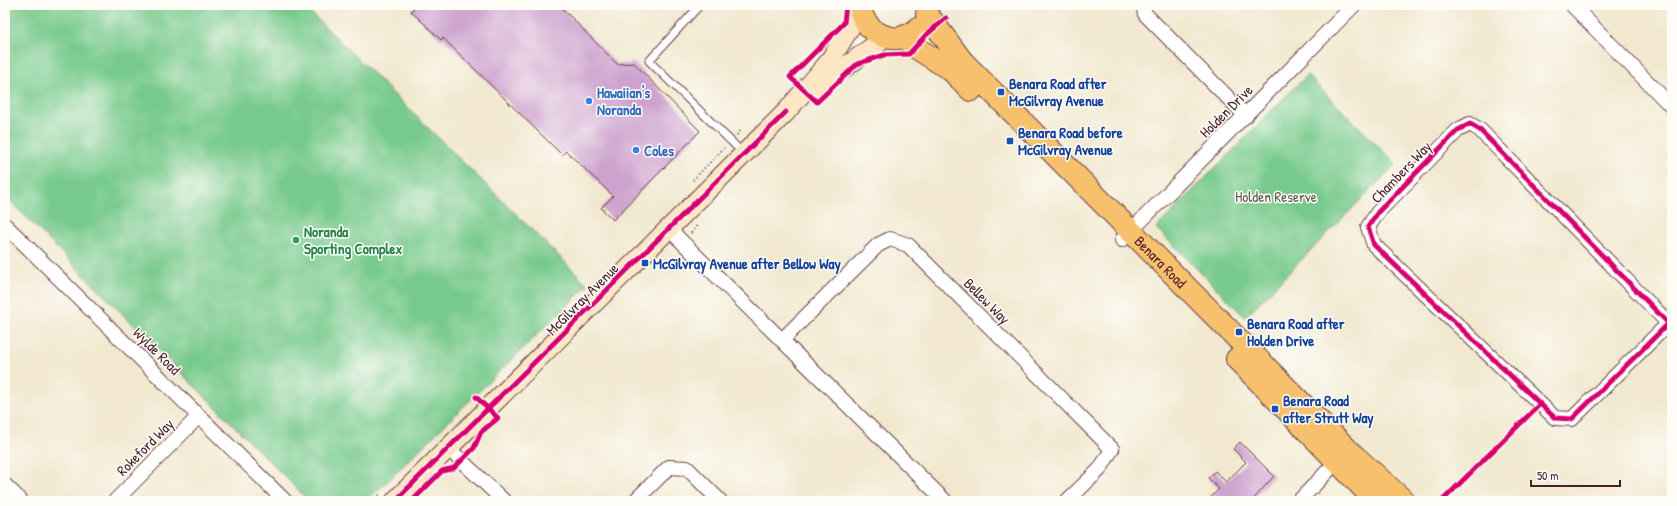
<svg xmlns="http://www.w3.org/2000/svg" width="1677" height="506" font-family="'Patrick Hand',sans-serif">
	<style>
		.green { fill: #78ca8c; stroke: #61745c }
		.building { fill: #cda2ce }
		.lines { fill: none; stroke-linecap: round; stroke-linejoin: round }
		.lane-casing { stroke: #633d44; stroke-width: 9 }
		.street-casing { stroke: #633d44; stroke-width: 16 }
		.secondary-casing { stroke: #633d44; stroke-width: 21 }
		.primary-casing { stroke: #633d44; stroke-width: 24 }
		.path { stroke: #633d44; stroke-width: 2; stroke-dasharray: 1 3; stroke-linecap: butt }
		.lane { stroke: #fff; stroke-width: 7 }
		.street { stroke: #fff; stroke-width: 14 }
		.secondary { stroke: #fce6c4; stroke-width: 19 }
		.primary { stroke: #f7c06c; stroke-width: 22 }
		.cycleway-casing { stroke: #fdfcf7; stroke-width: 8 }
		.cycleway { stroke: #d6006c; stroke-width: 5 }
		.transit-dot { fill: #1a4fb4; stroke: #fdfcf7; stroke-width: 1.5 }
		.shop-dot { fill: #3f7fe0; stroke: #fdfcf7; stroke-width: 1.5 }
		.leisure-dot { fill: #2e9e5b; stroke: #fdfcf7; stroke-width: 1.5 }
		.labels { text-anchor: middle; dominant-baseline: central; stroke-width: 3; stroke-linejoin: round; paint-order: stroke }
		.transit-label { font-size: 15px; font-weight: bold; fill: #164399; stroke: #fdfcf7; text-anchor: start }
		.shop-label { font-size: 15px; font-weight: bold; fill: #366cbe; stroke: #fdfcf7; text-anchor: start }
		.street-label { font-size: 15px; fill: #4a1f2b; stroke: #fdfcf7 }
		.park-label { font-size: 15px; fill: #5a5b4d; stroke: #fdfcf7 }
		.leisure-label { font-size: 15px; font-weight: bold; fill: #27864d; stroke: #fdfcf7; text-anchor: start }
	</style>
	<rect width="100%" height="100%" fill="#fdfcf7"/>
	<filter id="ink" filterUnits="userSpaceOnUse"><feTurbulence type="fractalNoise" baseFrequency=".025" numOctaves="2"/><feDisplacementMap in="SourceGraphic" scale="8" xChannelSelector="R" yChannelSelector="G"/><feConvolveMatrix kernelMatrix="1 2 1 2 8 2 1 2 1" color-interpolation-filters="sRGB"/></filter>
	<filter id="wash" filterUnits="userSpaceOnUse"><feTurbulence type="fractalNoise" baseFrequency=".012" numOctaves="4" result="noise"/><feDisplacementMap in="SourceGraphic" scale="16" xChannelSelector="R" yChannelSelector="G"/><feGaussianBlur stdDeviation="0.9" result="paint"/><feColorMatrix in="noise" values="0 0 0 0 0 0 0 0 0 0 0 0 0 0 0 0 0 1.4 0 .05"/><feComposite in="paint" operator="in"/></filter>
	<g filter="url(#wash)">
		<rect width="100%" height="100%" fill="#f1e8cf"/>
		<!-- green -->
		<g class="green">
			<path d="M 5,5 L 303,5 L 588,285 L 367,501 L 309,501 L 5,196 Z"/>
			<path d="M 1307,75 L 1396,164 L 1245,317 L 1156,228 Z"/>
		</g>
		<g id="blocks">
			<!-- building -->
			<g class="building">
				<path d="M 417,5 L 559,5 L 617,64 L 634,63 L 700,131 L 613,220 L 601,208 L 613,196 L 566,151 L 562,155 L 443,38 L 441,40 L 411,11 Z"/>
				<path d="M 1240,442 L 1274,476 L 1252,501 L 1207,501 L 1219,489 L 1208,478 L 1215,471 L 1226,482 L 1246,462 L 1233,449 Z"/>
			</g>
		</g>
	</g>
	<g filter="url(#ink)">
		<use href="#blocks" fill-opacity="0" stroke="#633d44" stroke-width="1"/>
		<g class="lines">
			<!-- lane casing -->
			<g class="lane-casing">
				<path id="lane" d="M 700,5 L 649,61 L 744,154"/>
			</g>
			<!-- street casing -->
			<g class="street-casing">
				<g id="street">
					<path d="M 1143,5 L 1145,14 L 1246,116"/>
					<path d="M 1572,5 L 1672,107"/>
					<path d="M 5,225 L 285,501"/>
					<path d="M 669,229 L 945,501"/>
					<path d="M 1122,240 L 1354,5"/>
					<path d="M 1668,324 L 1572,419 L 1555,418 L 1374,245 L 1368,227 L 1378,212 L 1458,130 L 1470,124 L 1480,130 L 1672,327"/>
					<path d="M 782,340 L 878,245 L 890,239 L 908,245 L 1112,449 L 1100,469 L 1067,501"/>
					<path d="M 449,449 L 504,501"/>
					<path d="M 5,485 L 21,501"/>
					<path d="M 115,501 L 199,416"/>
					<path d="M 635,501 L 669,467 L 687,468 L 720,501"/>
					<path d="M 1299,501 L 1342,456"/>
				</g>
			</g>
			<!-- secondary casing -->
			<g class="secondary-casing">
				<g id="secondary">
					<path d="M 817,88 L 886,37"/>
					<path d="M 395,501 L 786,112 L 829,62 L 861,9"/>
				</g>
			</g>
			<!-- primary casing -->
			<g class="primary-casing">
				<g id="primary">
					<path d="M 860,5 C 861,32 897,50 917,29"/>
					<path id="s1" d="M 927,14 L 962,61 L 1348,450 L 1404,501"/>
					<path d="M 905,36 L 915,47 L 951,70 L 971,90"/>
					<path d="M 1237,359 L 1376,501"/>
				</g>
			</g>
			<!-- path -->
			<g class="path">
				<path d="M 737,135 L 741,130"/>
				<path d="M 693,180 L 724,148"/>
				<path d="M 691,233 L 696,228 L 696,224"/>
				<path d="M 373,501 L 381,493"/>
			</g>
			<!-- lane -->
			<use href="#lane" class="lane"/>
			<!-- street -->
			<use href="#street" class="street"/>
			<!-- secondary -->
			<use href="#secondary" class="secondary"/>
			<!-- primary -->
			<use href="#primary" class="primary"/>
			<!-- cycleway casing -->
			<g class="cycleway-casing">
				<g id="cycleway">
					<path d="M 846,5 L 844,23 L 790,77 L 817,102 L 857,64 L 884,55 L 909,54 L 926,35 L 946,18"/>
					<path d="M 1668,324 L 1572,419 L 1555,418 L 1374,245 L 1368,227 L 1378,212 L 1458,130 L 1470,124 L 1480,130 L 1672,327"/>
					<path d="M 395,501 L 786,112"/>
					<path d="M 412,501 L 442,471 L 454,468 L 474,448 L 481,432 L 498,418 L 476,397"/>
					<path d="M 1442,501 L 1539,405"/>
				</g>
			</g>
			<!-- cycleway -->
			<use href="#cycleway" class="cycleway"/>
		</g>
	</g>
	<!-- markers -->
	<g class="transit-dot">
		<rect x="997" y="88" width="8" height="8" rx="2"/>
		<rect x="1006" y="137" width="8" height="8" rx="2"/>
		<rect x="641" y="259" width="8" height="8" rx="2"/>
		<rect x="1235" y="328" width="8" height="8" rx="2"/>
		<rect x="1271" y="405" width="8" height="8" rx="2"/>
	</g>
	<g class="shop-dot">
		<circle cx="589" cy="101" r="4"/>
		<circle cx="636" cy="150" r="4"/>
	</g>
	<circle class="leisure-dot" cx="296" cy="240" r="4"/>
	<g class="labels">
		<!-- transit labels -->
		<g class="transit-label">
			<text x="1009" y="83">Benara Road after<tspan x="1009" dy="17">McGilvray Avenue</tspan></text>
			<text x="1018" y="132">Benara Road before<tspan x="1018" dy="17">McGilvray Avenue</tspan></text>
			<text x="653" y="263">McGilvray Avenue after Bellow Way</text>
			<text x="1247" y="323">Benara Road after<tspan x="1247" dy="17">Holden Drive</tspan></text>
			<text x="1283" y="400">Benara Road<tspan x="1283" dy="17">after Strutt Way</tspan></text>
		</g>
		<!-- shop labels -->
		<g class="shop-label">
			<text x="597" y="92">Hawaiian's<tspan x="597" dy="17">Noranda</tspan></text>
			<text x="644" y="150">Coles</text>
		</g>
		<!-- street labels -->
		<g class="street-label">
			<text transform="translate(1226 111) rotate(-45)">Holden Drive</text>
			<text transform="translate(1401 172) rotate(-46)">Chambers Way</text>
			<text stroke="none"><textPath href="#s1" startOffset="341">Benara Road</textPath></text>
			<text transform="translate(582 299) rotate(-45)">McGilvray Avenue</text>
			<text transform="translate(987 301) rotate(45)">Bellew Way</text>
			<text transform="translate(157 351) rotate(45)">Wylde Road</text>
			<text transform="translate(145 447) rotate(-45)">Rokeford Way</text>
		</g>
		<!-- park labels -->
		<g class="park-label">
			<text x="1276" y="196">Holden Reserve</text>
		</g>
		<!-- leisure labels -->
		<g class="leisure-label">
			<text x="304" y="231">Noranda<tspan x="304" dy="17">Sporting Complex</tspan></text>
		</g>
	</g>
	<!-- margin -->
	<rect width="1677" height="506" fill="none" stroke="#fdfcf7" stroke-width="20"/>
	<!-- scale -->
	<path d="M1531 480v6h89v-6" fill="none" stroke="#4a1f2b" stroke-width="2"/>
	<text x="1537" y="480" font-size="12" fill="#4a1f2b" stroke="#fdfcf7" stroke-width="3" paint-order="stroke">50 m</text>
</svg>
